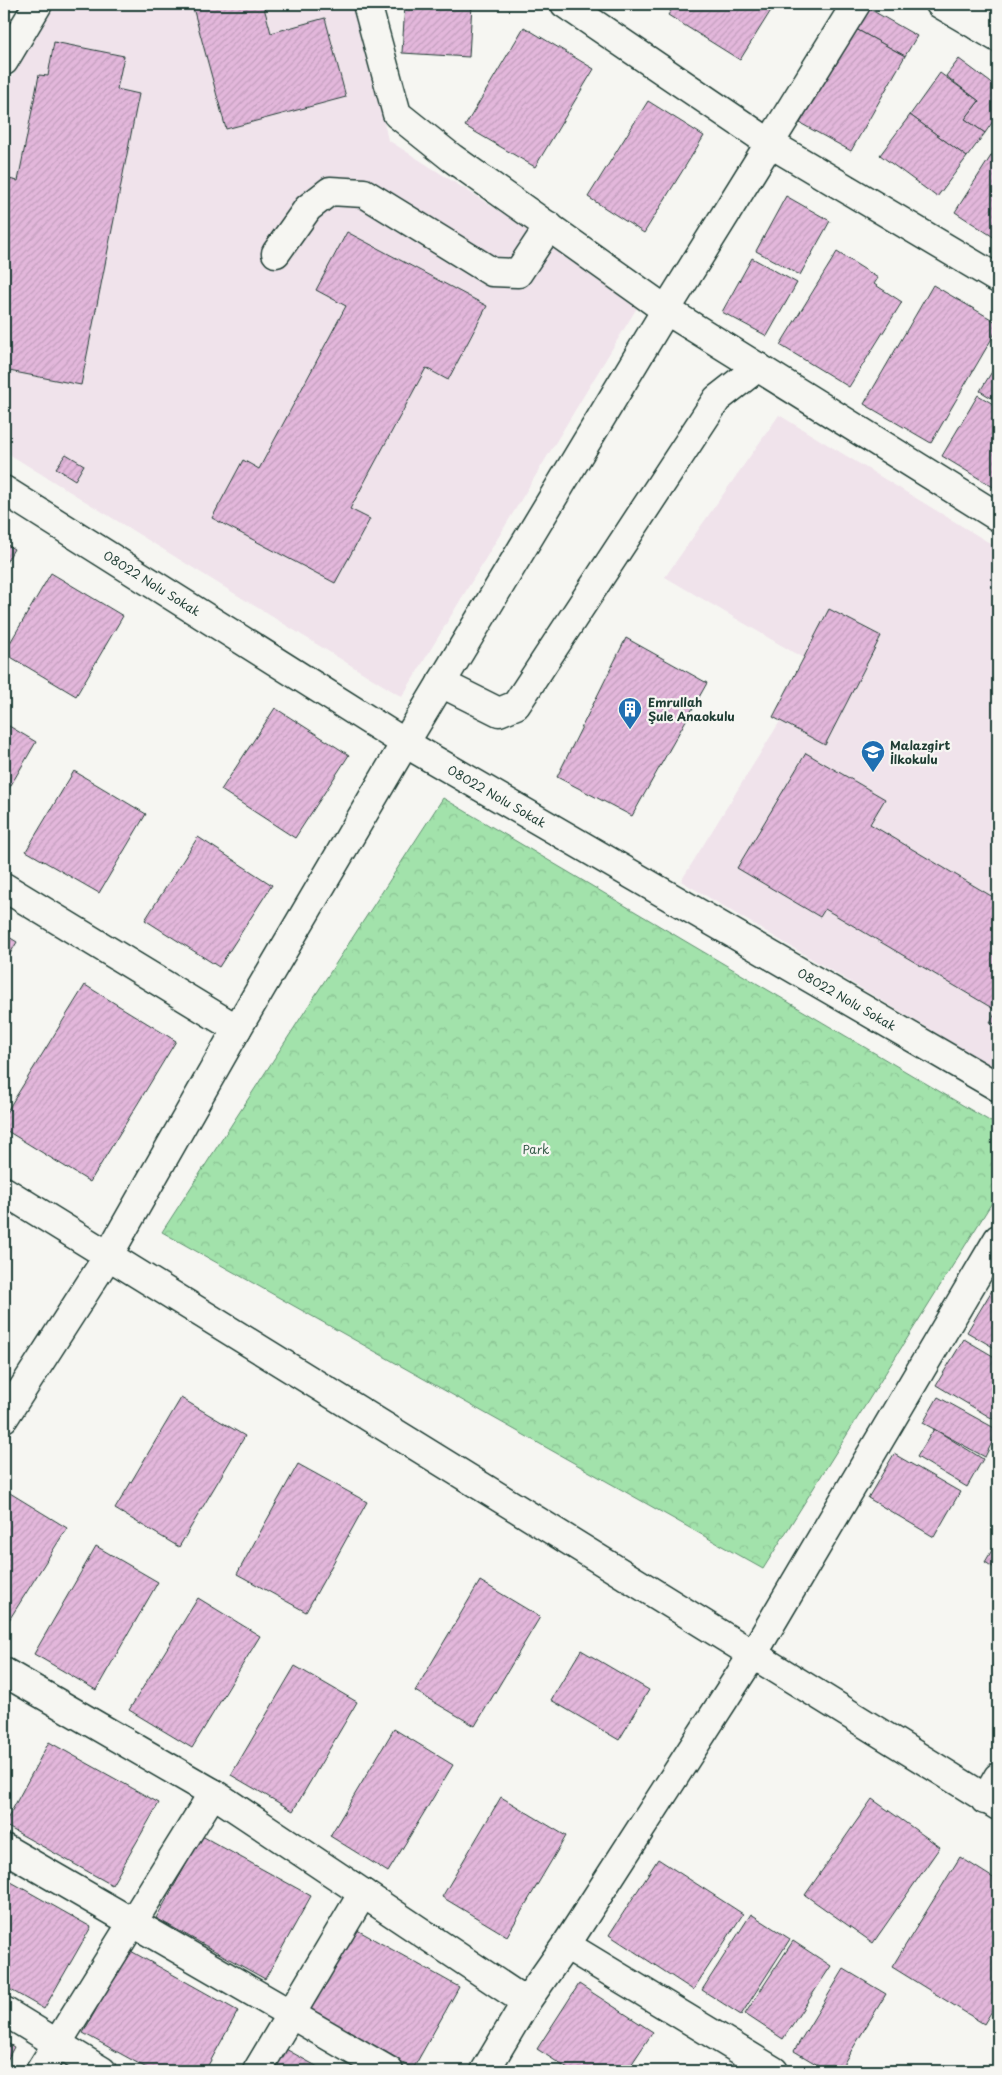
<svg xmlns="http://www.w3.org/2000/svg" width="1002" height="2075" font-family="'Playpen Sans',sans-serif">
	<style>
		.built { fill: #f0e3eb }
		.park { fill: url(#park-crowns); stroke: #609070 }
		.building { fill: url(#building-hatch); stroke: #1f3d34 }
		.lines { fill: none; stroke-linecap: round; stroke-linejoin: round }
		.minor-casing { stroke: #1f3d34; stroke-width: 31 }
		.minor { stroke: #f6f6f2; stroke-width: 28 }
		.labels { text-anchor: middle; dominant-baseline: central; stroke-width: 4.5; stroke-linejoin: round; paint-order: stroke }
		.street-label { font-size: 12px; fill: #1f3d34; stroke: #f6f6f2 }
		.poi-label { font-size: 12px; font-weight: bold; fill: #1f3d34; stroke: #f6f6f2; text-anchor: start }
		.park-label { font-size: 12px; fill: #395e4c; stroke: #f6f6f2 }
	</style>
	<defs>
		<pattern id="park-crowns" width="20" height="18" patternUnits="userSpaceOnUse" patternTransform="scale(1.25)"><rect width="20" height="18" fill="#a2e2ab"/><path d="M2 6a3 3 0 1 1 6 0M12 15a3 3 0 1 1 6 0" fill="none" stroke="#8bc394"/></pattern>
		<pattern id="building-hatch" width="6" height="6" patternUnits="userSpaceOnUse" patternTransform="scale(1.25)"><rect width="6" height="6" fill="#e3b7db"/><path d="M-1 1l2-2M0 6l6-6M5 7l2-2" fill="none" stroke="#c29ebd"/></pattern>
	</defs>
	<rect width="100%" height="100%" fill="#f6f6f2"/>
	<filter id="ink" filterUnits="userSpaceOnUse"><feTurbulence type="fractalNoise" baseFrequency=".02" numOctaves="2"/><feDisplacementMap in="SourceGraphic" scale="10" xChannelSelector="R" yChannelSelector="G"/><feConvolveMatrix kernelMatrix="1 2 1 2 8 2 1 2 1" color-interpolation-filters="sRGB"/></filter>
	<g filter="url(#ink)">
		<!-- built -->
		<g class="built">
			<path d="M 56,4 L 357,4 L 388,140 L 641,301 L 402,697 L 4,451 L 4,90 Z"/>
			<path d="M 779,415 L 998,548 L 998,1070 L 681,881 L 815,665 L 665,577 Z"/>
		</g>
		<!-- park -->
		<path class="park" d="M 443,798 L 998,1126 L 998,1193 L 763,1569 L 162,1232 Z"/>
		<!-- building -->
		<g class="building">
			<path d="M 192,4 L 263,4 L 271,33 L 325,18 L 346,97 L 226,129 Z"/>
			<path d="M 405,4 L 472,4 L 469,57 L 402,53 Z"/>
			<path d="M 675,4 L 775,4 L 740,60 L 668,15 Z"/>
			<path d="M 866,7 L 917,36 L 905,56 L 854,28 Z"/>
			<path d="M 524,27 L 594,69 L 535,167 L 465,126 Z"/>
			<path d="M 854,28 L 905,56 L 851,151 L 800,123 Z"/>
			<path d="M 54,42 L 124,56 L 117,89 L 139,94 L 81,385 L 4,370 L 4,178 L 18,181 L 39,75 L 48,76 Z"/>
			<path d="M 959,59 L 998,88 L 998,114 L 985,133 L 965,119 L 979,101 L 946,76 Z"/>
			<path d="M 940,73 L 979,101 L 965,119 L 985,133 L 967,157 L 910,115 Z"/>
			<path d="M 648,101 L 704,136 L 644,233 L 588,197 Z"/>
			<path d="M 910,115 L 967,157 L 937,197 L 880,155 Z"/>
			<path d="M 998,145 L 998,240 L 955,212 Z"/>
			<path d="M 786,196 L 830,221 L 800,275 L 756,251 Z"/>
			<path d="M 347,232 L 487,306 L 448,380 L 426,368 L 350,509 L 370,519 L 335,583 L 212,518 L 243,460 L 259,469 L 346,306 L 316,290 Z"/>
			<path d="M 837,252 L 878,278 L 874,284 L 902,302 L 849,387 L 780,345 Z"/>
			<path d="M 752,258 L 797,283 L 767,336 L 722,312 Z"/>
			<path d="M 933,285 L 998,323 L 998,328 L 931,443 L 864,404 Z"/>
			<path d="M 998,362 L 998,402 L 980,391 Z"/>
			<path d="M 978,395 L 998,407 L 998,490 L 942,456 Z"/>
			<path d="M 66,454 L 84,465 L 75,480 L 56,468 Z"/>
			<path d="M 4,543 L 14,549 L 4,566 Z"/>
			<path d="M 51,573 L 123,616 L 76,696 L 4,653 Z"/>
			<path d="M 829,609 L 881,636 L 825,745 L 773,717 Z"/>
			<path d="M 626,638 L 707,683 L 632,816 L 557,777 Z"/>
			<path d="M 275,708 L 349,755 L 295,838 L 221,790 Z"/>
			<path d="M 4,723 L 36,742 L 4,797 Z"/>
			<path d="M 806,753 L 885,799 L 870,824 L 998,900 L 998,1026 L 990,1022 L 997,1011 L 825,909 L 820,917 L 737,868 Z"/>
			<path d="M 74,771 L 146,814 L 99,893 L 26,851 Z"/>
			<path d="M 198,837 L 272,885 L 219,967 L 145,920 Z"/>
			<path d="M 4,934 L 17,942 L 4,964 Z"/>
			<path d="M 85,985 L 176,1041 L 90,1182 L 4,1129 L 4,1116 Z"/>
			<path d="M 997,1282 L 998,1283 L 998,1350 L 967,1332 Z"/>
			<path d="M 964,1339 L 998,1359 L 998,1422 L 936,1385 Z"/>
			<path d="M 938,1397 L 998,1430 L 985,1457 L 923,1423 Z"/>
			<path d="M 181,1398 L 245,1436 L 179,1547 L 115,1509 Z"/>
			<path d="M 934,1429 L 983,1459 L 967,1487 L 917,1457 Z"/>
			<path d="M 894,1454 L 960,1492 L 934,1537 L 868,1498 Z"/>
			<path d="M 298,1464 L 367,1502 L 306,1612 L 237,1574 Z"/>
			<path d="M 5,1490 L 67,1528 L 4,1628 L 4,1492 Z"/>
			<path d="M 998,1540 L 998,1570 L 985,1562 Z"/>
			<path d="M 96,1546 L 158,1582 L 96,1690 L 34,1654 Z"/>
			<path d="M 480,1581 L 540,1617 L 475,1726 L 415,1691 Z"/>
			<path d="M 198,1598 L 260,1636 L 192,1748 L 129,1710 Z"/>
			<path d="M 581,1650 L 649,1690 L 619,1740 L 551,1700 Z"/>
			<path d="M 295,1666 L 357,1702 L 293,1811 L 231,1775 Z"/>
			<path d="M 394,1729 L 453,1765 L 388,1872 L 330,1836 Z"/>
			<path d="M 49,1742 L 159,1803 L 112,1885 L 4,1825 Z"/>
			<path d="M 501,1797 L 566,1836 L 507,1936 L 442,1897 Z"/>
			<path d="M 872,1799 L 940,1847 L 873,1943 L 805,1895 Z"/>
			<path d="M 202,1836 L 311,1896 L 265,1979 L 156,1918 Z"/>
			<path d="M 960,1857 L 998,1881 L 998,2001 L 984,2024 L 892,1967 Z"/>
			<path d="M 658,1859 L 743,1914 L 693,1990 L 609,1935 Z"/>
			<path d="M 4,1878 L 91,1927 L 44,2009 L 4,1986 Z"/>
			<path d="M 751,1914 L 790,1939 L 741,2015 L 702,1990 Z"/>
			<path d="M 350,1926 L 459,1987 L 413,2069 L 304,2008 Z"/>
			<path d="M 793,1941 L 831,1966 L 783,2039 L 745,2014 Z"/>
			<path d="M 129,1950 L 238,2011 L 205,2071 L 152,2071 L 83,2033 Z"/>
			<path d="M 844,1969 L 886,1994 L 839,2071 L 828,2071 L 794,2051 Z"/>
			<path d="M 579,1984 L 653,2032 L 627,2071 L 571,2071 L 537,2049 Z"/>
			<path d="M 4,2041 L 14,2047 L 4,2066 Z"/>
			<path d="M 284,2048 L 325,2071 L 271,2071 Z"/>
		</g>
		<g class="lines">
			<!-- minor casing -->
			<g class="minor-casing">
				<g id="minor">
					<path d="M 367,4 L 397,114 L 452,158 L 666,310 L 998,517"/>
					<path d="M 565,4 L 771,144 L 998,279"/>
					<path d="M 940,4 L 998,38"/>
					<path d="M 979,27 L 993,4"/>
					<path d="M 4,61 L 38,4"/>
					<path d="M 276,253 L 308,208 L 330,191 L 364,193 L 492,272 L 518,273 L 549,226"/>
					<path d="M 4,490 L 405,743 L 998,1087"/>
					<path d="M 441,683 L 499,712 L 516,705 L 717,399 L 758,367"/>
					<path d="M 4,887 L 237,1029"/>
					<path d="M 4,1191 L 998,1806"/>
					<path d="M 4,1418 L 108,1256 L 237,1029 L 405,743 L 666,310 L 856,4"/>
					<path d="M 4,1672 L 213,1793 L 526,2002"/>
					<path d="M 985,1800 L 998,1777"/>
					<path d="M 4,1848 L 389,2071"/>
					<path d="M 566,1945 L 774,2071"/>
					<path d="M 4,2011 L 102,2071"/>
					<path d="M 40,2071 L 213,1793"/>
					<path d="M 257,2071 L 363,1893"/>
					<path d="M 485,2071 L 526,2002 L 566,1945 L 752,1656 L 998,1239"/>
				</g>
			</g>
			<!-- minor -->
			<use href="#minor" class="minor"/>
		</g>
	</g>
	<!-- icons -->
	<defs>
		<g id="building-pin" transform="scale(1.25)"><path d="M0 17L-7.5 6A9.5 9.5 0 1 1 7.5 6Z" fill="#1f6fb2" stroke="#f6f6f2"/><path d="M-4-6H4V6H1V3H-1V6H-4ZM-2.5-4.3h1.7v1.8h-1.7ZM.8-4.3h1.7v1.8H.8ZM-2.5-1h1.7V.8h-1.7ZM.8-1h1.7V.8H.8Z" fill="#fff"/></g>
		<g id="school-pin" transform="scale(1.25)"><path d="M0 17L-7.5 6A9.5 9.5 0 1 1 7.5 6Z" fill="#1f6fb2" stroke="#f6f6f2"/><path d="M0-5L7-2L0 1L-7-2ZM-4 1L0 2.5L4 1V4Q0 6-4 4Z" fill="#fff"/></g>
	</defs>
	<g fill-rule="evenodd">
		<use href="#building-pin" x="630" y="709"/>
		<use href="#school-pin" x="873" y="752"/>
	</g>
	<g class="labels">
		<!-- street labels -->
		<g class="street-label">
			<text transform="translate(152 583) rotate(32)">08022 Nolu Sokak</text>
			<text transform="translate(497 796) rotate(30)">08022 Nolu Sokak</text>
			<text transform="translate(847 999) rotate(30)">08022 Nolu Sokak</text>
		</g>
		<!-- poi labels -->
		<g class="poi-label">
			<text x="648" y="702">Emrullah<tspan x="648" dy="14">Şule Anaokulu</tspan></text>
			<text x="890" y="745">Malazgirt<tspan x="890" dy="14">İlkokulu</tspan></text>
		</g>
		<!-- park labels -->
		<g class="park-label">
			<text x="536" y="1149">Park</text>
		</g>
	</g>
	<!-- margin -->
	<rect width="1002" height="2075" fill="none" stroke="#f6f6f2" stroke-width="20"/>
	<rect x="10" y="10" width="982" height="2055" fill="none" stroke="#1f3d34" stroke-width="2" filter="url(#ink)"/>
</svg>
